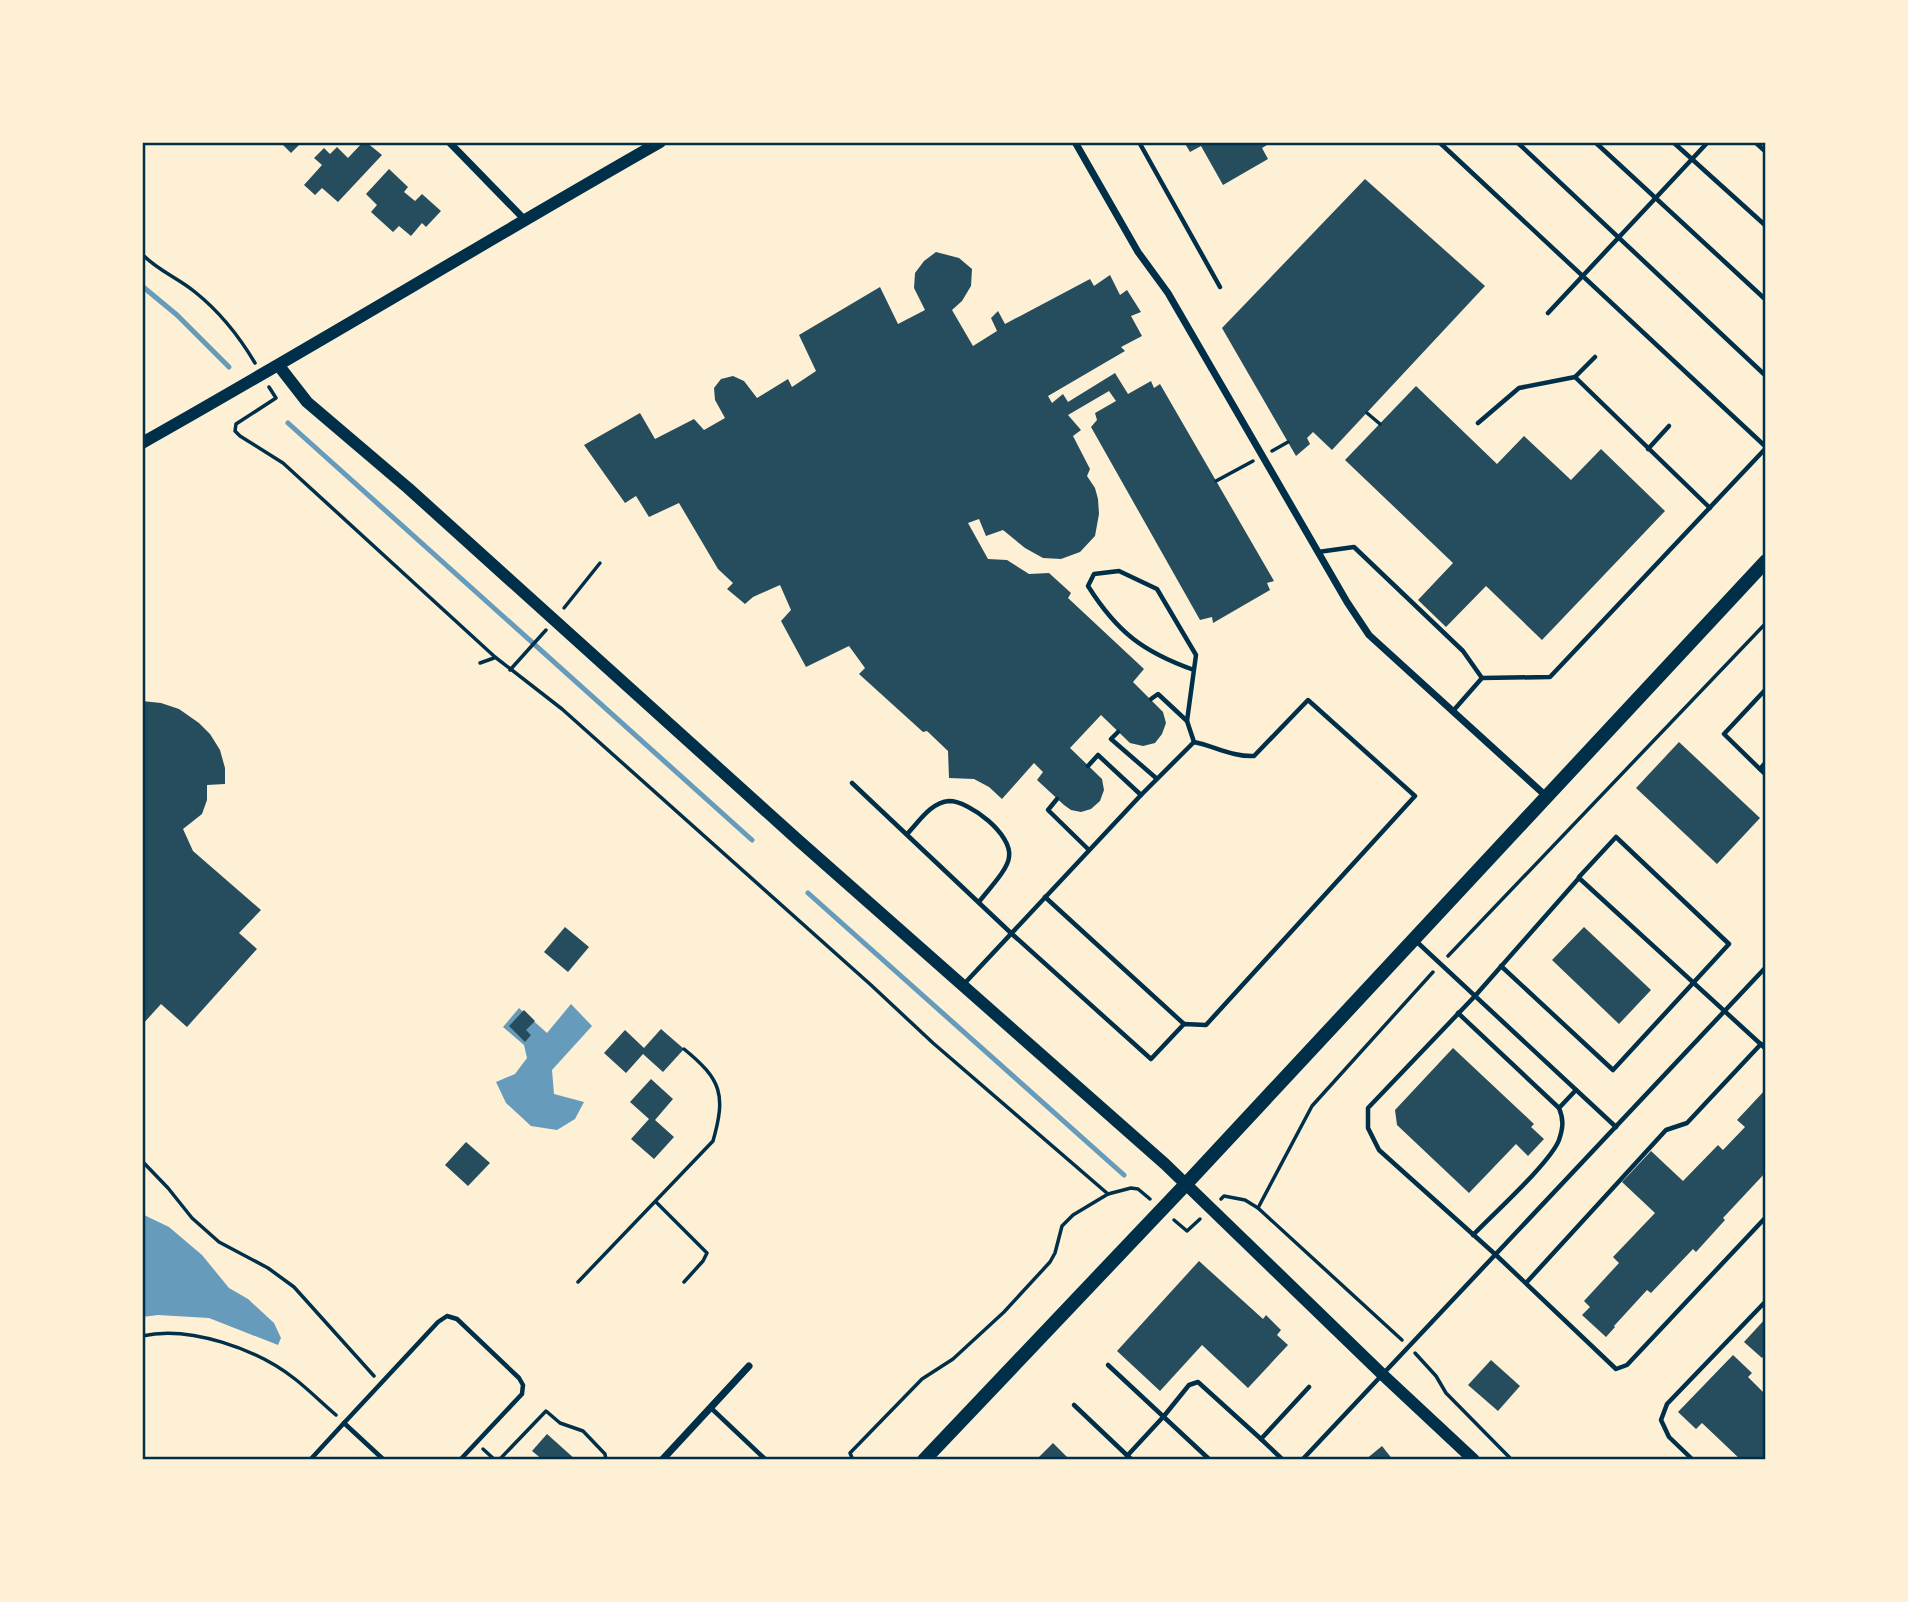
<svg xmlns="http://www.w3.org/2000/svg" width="1908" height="1602" font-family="Barlow,sans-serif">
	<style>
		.water { fill: #669bbc }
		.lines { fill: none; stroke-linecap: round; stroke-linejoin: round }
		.stream { stroke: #669bbc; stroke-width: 5 }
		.building { fill: #264d5e }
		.path { stroke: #003049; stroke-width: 3.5 }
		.service { stroke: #003049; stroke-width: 4.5 }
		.minor { stroke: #003049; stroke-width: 7 }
		.tertiary { stroke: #003049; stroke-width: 12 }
		.secondary { stroke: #003049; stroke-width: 14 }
		.neatline { fill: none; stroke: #003049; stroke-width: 2.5 }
	</style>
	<rect width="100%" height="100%" fill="#fdf0d5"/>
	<!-- water -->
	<g class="water">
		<path d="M 571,1004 L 592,1026 L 552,1070 L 554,1094 L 584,1102 L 575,1119 L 557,1130 L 531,1126 L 506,1103 L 496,1082 L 515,1074 L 527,1058 L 524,1045 L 503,1027 L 519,1008 L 547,1033 Z"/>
		<path d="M 142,1214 L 169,1227 L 202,1255 L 229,1288 L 248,1299 L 274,1323 L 281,1338 L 278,1345 L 209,1318 L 158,1315 L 142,1317 Z"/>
	</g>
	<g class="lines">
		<!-- stream -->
		<g class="stream">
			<path d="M 142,286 L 177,315 L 229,367"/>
			<path d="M 288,423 L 752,840"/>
			<path d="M 808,893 L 1124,1175"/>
		</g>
	</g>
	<!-- building -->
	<g class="building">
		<path d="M 280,142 L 302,142 L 291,153 Z"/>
		<path d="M 363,142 L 366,142 L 382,155 L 338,202 L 322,188 L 315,195 L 304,185 L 322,165 L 314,158 L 324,148 L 330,154 L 337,147 L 348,158 Z"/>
		<path d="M 1184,142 L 1272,142 L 1262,148 L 1268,159 L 1223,185 L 1201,146 L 1190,152 Z"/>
		<path d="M 389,169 L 408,187 L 404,192 L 415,201 L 422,194 L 441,211 L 426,227 L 422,223 L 411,236 L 399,226 L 393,232 L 371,212 L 377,205 L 366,194 Z"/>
		<path d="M 1365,179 L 1485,286 L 1332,450 L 1313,432 L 1307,438 L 1310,444 L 1296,456 L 1222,328 Z"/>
		<path d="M 936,252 L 959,258 L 972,269 L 971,286 L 962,301 L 952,310 L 973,346 L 997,331 L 991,318 L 998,311 L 1005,324 L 1090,279 L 1094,286 L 1110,275 L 1120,295 L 1127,290 L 1141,312 L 1131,316 L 1142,336 L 1121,347 L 1125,351 L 1048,396 L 1052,403 L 1063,394 L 1068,402 L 1115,373 L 1128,394 L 1151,381 L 1154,388 L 1160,384 L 1274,581 L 1267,583 L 1270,590 L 1213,623 L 1212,617 L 1200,620 L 1091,427 L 1097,420 L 1095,413 L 1116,401 L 1109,391 L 1068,415 L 1081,430 L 1073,436 L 1090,469 L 1087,476 L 1095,488 L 1098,499 L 1099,514 L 1095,536 L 1080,552 L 1061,559 L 1043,558 L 1025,548 L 1003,530 L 986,536 L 979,519 L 968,523 L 988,559 L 1007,560 L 1029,574 L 1049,573 L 1071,593 L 1068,598 L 1144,669 L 1133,682 L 1163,712 L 1166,723 L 1162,734 L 1155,743 L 1143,746 L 1130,743 L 1101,715 L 1070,748 L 1102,779 L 1104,790 L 1100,801 L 1091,809 L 1081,812 L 1071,810 L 1064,805 L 1037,780 L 1043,772 L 1034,763 L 1002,799 L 989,787 L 974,779 L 949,778 L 948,751 L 927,731 L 923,732 L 859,674 L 865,668 L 849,646 L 806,667 L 781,621 L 791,610 L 780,585 L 753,597 L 745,604 L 727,589 L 733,583 L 718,569 L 679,503 L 649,517 L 636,496 L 625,503 L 584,445 L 640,413 L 655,439 L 694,419 L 704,430 L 725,418 L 715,400 L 714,388 L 721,379 L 733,376 L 744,381 L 757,398 L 788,379 L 792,387 L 816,371 L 799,335 L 880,287 L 898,324 L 925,310 L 914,288 L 915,273 L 924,261 Z"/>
		<path d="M 1416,386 L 1497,464 L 1524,436 L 1571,480 L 1601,449 L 1665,511 L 1542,640 L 1486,586 L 1446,627 L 1418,600 L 1453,563 L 1345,460 Z"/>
		<path d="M 142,701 L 161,703 L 179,709 L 199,723 L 210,734 L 220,750 L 225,768 L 225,784 L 207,785 L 207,800 L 202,814 L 183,829 L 193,851 L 261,910 L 239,933 L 257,949 L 187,1027 L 161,1004 L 142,1025 Z"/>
		<path d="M 1679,742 L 1760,818 L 1717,864 L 1636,788 Z"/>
		<path d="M 565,927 L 589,947 L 568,972 L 544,952 Z"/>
		<path d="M 1584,927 L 1651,990 L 1619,1024 L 1552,960 Z"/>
		<path d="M 524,1010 L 535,1021 L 526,1030 L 531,1035 L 525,1042 L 509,1026 Z"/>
		<path d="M 661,1029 L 684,1049 L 663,1072 L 643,1054 L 626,1073 L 604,1053 L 625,1030 L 644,1048 Z"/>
		<path d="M 1453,1048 L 1534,1124 L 1531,1127 L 1544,1139 L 1528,1156 L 1516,1144 L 1469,1193 L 1397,1125 L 1395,1110 Z"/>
		<path d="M 651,1079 L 673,1099 L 655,1120 L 674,1137 L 654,1159 L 631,1139 L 649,1119 L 630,1102 Z"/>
		<path d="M 1766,1089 L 1766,1172 L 1723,1218 L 1725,1220 L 1696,1252 L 1693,1249 L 1651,1293 L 1647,1290 L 1614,1326 L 1615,1327 L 1606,1337 L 1582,1315 L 1590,1307 L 1584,1301 L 1619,1263 L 1613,1257 L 1655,1213 L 1622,1182 L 1651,1151 L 1683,1181 L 1718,1145 L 1723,1150 L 1745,1127 L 1737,1120 Z"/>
		<path d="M 466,1142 L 490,1163 L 468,1186 L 445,1165 Z"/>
		<path d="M 1199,1261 L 1263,1319 L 1266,1315 L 1281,1330 L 1277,1335 L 1288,1345 L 1248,1388 L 1202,1345 L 1160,1391 L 1117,1351 Z"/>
		<path d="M 1766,1318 L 1766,1353 L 1762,1358 L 1744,1342 Z"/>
		<path d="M 1733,1355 L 1752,1373 L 1748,1377 L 1766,1395 L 1766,1460 L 1741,1460 L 1702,1423 L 1696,1429 L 1678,1412 Z"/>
		<path d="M 1491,1360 L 1520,1386 L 1498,1411 L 1468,1385 Z"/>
		<path d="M 547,1434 L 576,1460 L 543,1460 L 532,1451 Z"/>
		<path d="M 1053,1443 L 1070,1460 L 1036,1460 Z"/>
		<path d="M 1382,1446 L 1393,1460 L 1365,1460 Z"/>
	</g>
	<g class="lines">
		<!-- path -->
		<g class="path">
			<path d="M 142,254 C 157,270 178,278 195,292 C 220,312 239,336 255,363"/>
			<path d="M 269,387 L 276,398 L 236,424 L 235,431 L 240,436 L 283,463 L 495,657 L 562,709 L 871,985 L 933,1043 L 1108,1194"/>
			<path d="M 1367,413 L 1380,424"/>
			<path d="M 1272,451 L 1288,442"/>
			<path d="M 1216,481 L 1253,461"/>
			<path d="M 564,608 L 600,563"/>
			<path d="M 480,663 L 494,658"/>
			<path d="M 510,670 L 546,630"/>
			<path d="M 1448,956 L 1766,623"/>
			<path d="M 142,1161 L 168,1188 L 192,1218 L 219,1242 L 268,1268 L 294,1287 L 374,1376"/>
			<path d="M 1221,1199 L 1224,1196 L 1245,1200 L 1258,1208 L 1402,1340"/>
			<path d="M 656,1202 L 707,1253 L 703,1261 L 684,1282"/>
			<path d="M 1258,1208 L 1312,1106 L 1433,972"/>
			<path d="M 1174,1220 L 1187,1231 L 1200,1219"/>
			<path d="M 578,1282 L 713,1141 C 726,1095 722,1080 684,1049"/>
			<path d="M 142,1336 C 189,1325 257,1349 295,1379 C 309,1390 322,1403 336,1415"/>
			<path d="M 1415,1353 L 1436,1376 L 1446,1393 L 1512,1460"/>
			<path d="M 483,1449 L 495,1460"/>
			<path d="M 499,1460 L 546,1411 L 560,1423 L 583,1431 L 605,1454 L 606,1460"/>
			<path d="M 853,1460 L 850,1453 L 922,1379 L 953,1359 L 1004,1312 L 1050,1262 L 1055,1253 L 1062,1226 L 1073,1215 L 1108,1194 L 1131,1188 L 1138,1189 L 1150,1199"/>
		</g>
		<!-- service -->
		<g class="service">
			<path d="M 1139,142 L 1220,287"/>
			<path d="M 1439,142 L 1766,447"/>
			<path d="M 1517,142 L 1766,376"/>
			<path d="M 1595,142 L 1766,300"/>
			<path d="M 1673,142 L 1766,226"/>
			<path d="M 1755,142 L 1766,152"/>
			<path d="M 1548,313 L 1708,142"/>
			<path d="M 1595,357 L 1575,377 L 1710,508"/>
			<path d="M 1478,423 L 1519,388 L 1575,377"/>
			<path d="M 1648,449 L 1669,426"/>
			<path d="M 1318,552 L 1354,547 L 1463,651 L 1482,678"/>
			<path d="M 1766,689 L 1724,734 L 1766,775"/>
			<path d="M 1151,699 L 1158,694 L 1187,721 L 1194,742"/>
			<path d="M 1453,711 L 1482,678 L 1550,677 L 1766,448"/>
			<path d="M 1187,721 L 1196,655 L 1157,589 L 1119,571 L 1094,574 L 1088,586 C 1117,632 1143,652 1194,670"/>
			<path d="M 1118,732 L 1111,739 L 1156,778"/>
			<path d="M 1088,766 L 1098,755 L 1141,795"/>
			<path d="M 1760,769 L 1766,762"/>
			<path d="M 852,783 L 1012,934 L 1151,1059 L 1184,1024 L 1206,1025 L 1415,796 L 1308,700 L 1254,756 C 1233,757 1214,746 1194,742 L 1141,795 L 964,984"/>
			<path d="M 1057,799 L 1048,810 L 1089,850"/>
			<path d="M 907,834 C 918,823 931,802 949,801 C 970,801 1013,835 1009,857 C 1008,870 987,891 979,902"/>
			<path d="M 1045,897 L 1184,1024"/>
			<path d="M 1417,942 L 1616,1127"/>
			<path d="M 1501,966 L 1613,1070 L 1729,944 L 1616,837 L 1579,877"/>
			<path d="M 1458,1013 L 1559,1108"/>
			<path d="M 1766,1049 L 1579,878 L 1475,996 L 1368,1108 L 1368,1128 L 1379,1150 L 1496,1255 L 1616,1369 L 1627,1365 L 1766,1217"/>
			<path d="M 1473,1235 C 1493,1214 1550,1163 1559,1140 C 1563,1128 1564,1120 1559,1108 L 1576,1090"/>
			<path d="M 1526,1283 L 1666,1130 L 1687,1123 L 1761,1044"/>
			<path d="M 1108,1365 L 1210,1460"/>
			<path d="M 1074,1405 L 1132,1460"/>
			<path d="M 711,1408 L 766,1460"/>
			<path d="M 344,1423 L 438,1322 L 447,1316 L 457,1319 L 519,1378 L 523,1385 L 522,1394 L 460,1460"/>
			<path d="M 1261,1439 L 1283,1460"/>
			<path d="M 1127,1456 L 1164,1416 L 1189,1385 L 1198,1382 L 1261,1439 L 1309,1387"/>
			<path d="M 310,1460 L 344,1423 L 384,1460"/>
			<path d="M 1302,1460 L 1766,967"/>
			<path d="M 1693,1460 L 1669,1437 L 1661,1420 L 1667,1404 L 1766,1301"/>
		</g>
		<!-- minor -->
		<g class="minor">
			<path d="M 449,142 L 524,219"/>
			<path d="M 1075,142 L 1138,252 L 1168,293 L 1347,602 L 1369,635 L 1546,796"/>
			<path d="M 662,1460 L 749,1366"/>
		</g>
		<!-- tertiary -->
		<g class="tertiary">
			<path d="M 279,366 L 307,402 L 408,488 L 798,840 L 1165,1164 L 1383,1375 L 1474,1460"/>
			<path d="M 142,443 C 316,345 486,241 660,142"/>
		</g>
		<!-- secondary -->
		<path class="secondary" d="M 924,1460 L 1186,1184 L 1766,561"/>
	</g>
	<!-- border -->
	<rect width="1908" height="1602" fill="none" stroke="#fdf0d5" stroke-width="287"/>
	<rect x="144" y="144" width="1620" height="1314" class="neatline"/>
</svg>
